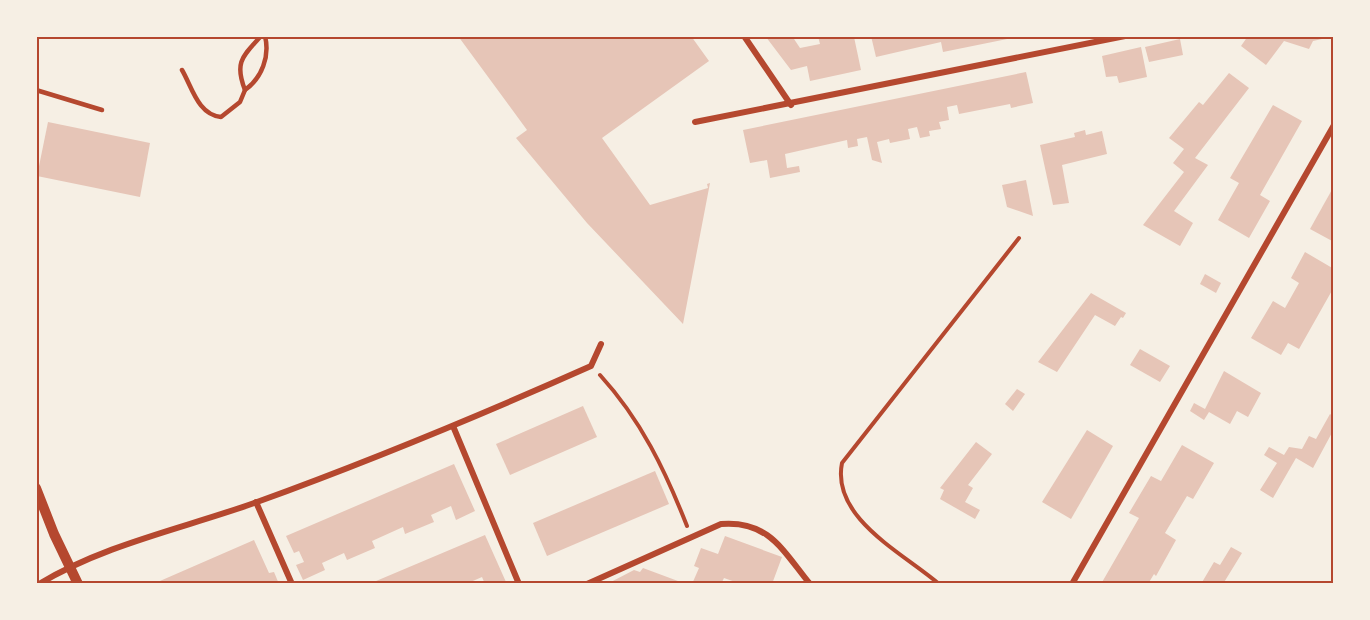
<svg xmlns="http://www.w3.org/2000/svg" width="1370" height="620" font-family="Roboto,sans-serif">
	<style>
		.building { fill: #e6c5b7 }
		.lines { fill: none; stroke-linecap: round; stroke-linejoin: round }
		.path { stroke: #b5482f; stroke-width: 4 }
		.service { stroke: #b5482f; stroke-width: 4.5 }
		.minor { stroke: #b5482f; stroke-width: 6 }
		.tertiary { stroke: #b5482f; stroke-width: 10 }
		.neatline { fill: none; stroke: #b5482f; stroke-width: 2 }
	</style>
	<rect width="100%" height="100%" fill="#f6efe4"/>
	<!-- building -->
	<g class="building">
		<path d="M 458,36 L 691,36 L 709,61 L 602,138 L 650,205 L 708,188 L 707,184 L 710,183 L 683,324 L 587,223 L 516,138 L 527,130 Z"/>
		<path d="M 792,36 L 800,48 L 820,44 L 818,36 L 854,37 L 861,70 L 810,81 L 807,66 L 791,70 L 766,37 Z"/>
		<path d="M 871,36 L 1017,36 L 1017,37 L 943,52 L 941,42 L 876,57 Z"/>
		<path d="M 1248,36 L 1331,36 L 1331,37 L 1313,41 L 1309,49 L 1284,41 L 1266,65 L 1241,46 Z"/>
		<path d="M 1180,39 L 1183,55 L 1149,62 L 1145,47 Z"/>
		<path d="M 1141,47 L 1147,77 L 1119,83 L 1117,76 L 1106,77 L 1102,56 Z"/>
		<path d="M 1026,72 L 1033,103 L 1011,108 L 1010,104 L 959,114 L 957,105 L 947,107 L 949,120 L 939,122 L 941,129 L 929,131 L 930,136 L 920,138 L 917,127 L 908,129 L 910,139 L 890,143 L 889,139 L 877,142 L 882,163 L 872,160 L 867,137 L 857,139 L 858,146 L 848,148 L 847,140 L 785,154 L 787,168 L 799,166 L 800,172 L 770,178 L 767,160 L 750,163 L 743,130 Z"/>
		<path d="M 1229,73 L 1249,88 L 1195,158 L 1208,165 L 1174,211 L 1193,223 L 1180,246 L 1143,225 L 1184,172 L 1173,163 L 1184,149 L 1169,138 L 1199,102 L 1203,105 Z"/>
		<path d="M 1273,105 L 1302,121 L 1260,195 L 1270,201 L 1249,238 L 1218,220 L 1239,183 L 1230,178 Z"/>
		<path d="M 48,122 L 150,143 L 140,197 L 37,176 Z"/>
		<path d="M 1085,130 L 1086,135 L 1102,131 L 1107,154 L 1062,165 L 1069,203 L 1053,205 L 1040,145 L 1075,137 L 1074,133 Z"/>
		<path d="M 1026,180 L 1033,216 L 1007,207 L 1002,185 Z"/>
		<path d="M 1334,186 L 1334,242 L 1310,229 Z"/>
		<path d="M 1305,252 L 1334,269 L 1334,287 L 1299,349 L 1288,343 L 1281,355 L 1251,338 L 1273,301 L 1285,308 L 1299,283 L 1291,278 Z"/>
		<path d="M 1205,274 L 1221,283 L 1216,293 L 1200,284 Z"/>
		<path d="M 1091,293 L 1126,313 L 1123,318 L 1121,317 L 1115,326 L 1095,315 L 1057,372 L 1038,362 Z"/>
		<path d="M 1140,349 L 1170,366 L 1160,382 L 1130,365 Z"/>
		<path d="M 1224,371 L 1261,393 L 1248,417 L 1237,411 L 1230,424 L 1209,412 L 1204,420 L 1190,411 L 1194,403 L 1205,409 Z"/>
		<path d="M 1017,389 L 1025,394 L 1013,411 L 1005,404 Z"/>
		<path d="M 583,406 L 597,437 L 510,475 L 496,444 Z"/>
		<path d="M 1330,414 L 1334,417 L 1334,429 L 1313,468 L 1296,458 L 1273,498 L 1260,490 L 1277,463 L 1264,455 L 1269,447 L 1284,455 L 1289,447 L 1302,449 L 1309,436 L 1316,439 Z"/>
		<path d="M 1087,430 L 1113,446 L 1071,519 L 1042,502 Z"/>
		<path d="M 976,442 L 992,454 L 968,485 L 973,488 L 965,502 L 980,510 L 975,519 L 940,499 L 944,490 L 940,488 Z"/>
		<path d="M 1182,445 L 1214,463 L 1193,499 L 1187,496 L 1165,533 L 1176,540 L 1156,576 L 1154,574 L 1148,584 L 1101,584 L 1139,518 L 1129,513 L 1151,476 L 1161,481 Z"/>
		<path d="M 454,464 L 475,511 L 456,520 L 451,506 L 431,515 L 434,522 L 405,534 L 403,527 L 372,541 L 375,548 L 347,560 L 344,553 L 322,563 L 325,570 L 303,580 L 296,565 L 304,562 L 299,551 L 294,553 L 286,536 Z"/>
		<path d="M 655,471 L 669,504 L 547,556 L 533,523 Z"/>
		<path d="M 485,535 L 506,582 L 502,584 L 485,584 L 482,577 L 466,584 L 369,584 Z"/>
		<path d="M 725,536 L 782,557 L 772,584 L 741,584 L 724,578 L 721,584 L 692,584 L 699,568 L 694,566 L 701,548 L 718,554 Z"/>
		<path d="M 254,540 L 269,573 L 274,572 L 279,584 L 153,584 Z"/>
		<path d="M 1231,547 L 1242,553 L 1223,584 L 1201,584 L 1214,562 L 1220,565 Z"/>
		<path d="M 643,568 L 686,584 L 607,584 L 634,570 L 640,572 Z"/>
	</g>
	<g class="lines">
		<!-- path -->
		<g class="path">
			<path d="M 600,375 C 641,420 665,470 687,526"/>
			<path d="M 939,584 C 903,553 831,518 842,463 L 1019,238"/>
		</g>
		<!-- service -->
		<g class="service">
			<path d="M 182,70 C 192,87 198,115 221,117 L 240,102 L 245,90 C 234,62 243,56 261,36"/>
			<path d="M 36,90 L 102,110"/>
			<path d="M 245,90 C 262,78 270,56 265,36"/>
		</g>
		<!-- minor -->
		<g class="minor">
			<path d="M 744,36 L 791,105"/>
			<path d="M 695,122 L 1125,36"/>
			<path d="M 453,426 L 519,584"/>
			<path d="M 256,502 L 292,584"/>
			<path d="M 39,584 C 105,544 185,528 257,502 C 370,461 481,415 591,366 L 601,344"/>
			<path d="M 587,584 L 721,524 C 769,520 783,551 810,584"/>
			<path d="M 1072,584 L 1334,125"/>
		</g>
		<!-- tertiary -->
		<path class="tertiary" d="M 36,488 L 54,534 L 78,584"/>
	</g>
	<!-- border -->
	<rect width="1370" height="620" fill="none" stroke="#f6efe4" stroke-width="75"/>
	<rect x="38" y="38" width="1294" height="544" class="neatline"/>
</svg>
